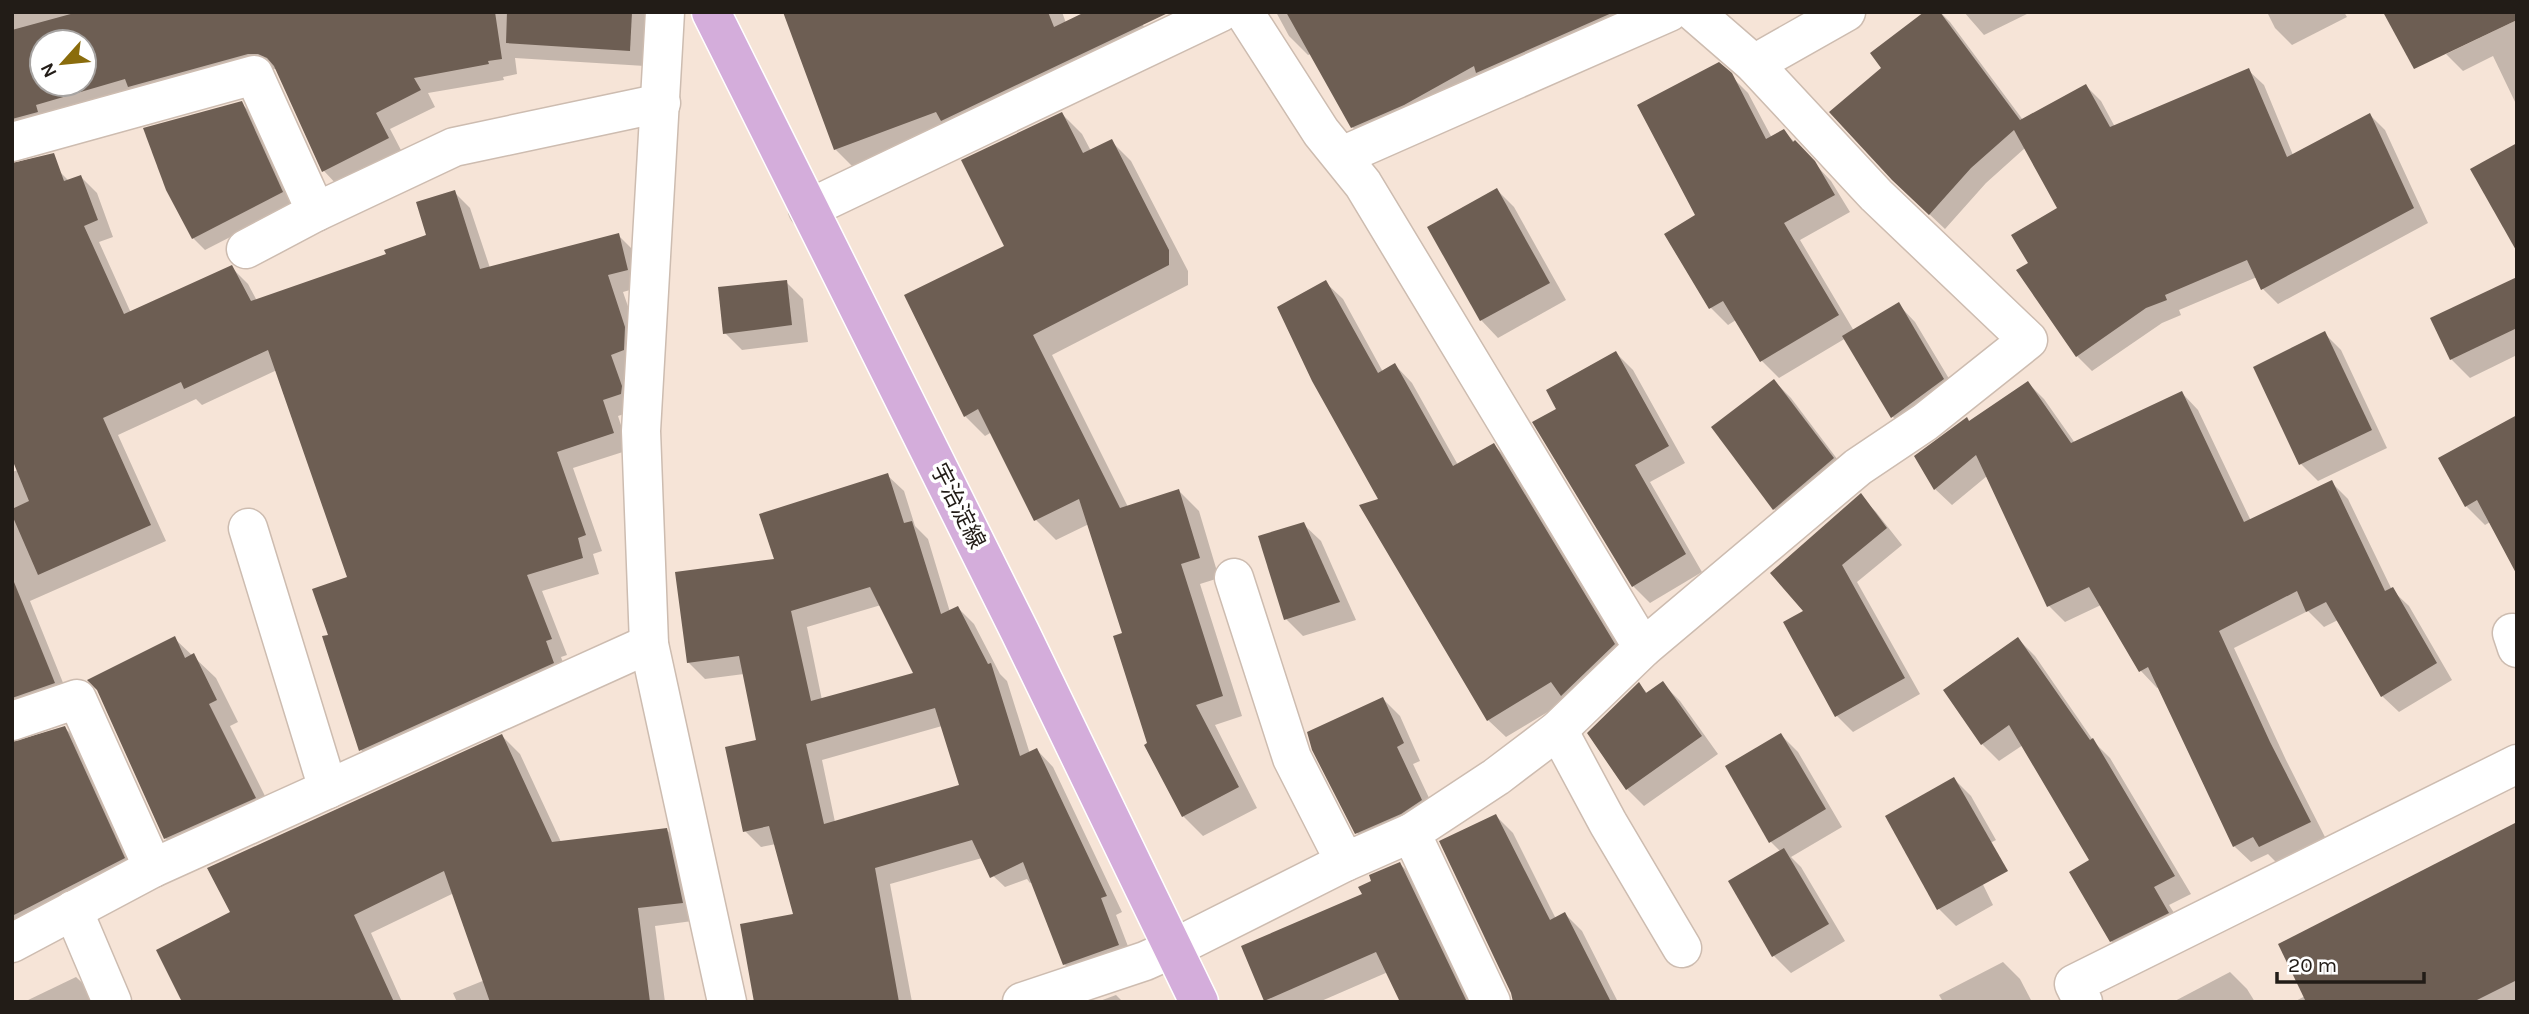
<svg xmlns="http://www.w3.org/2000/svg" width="2529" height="1014" font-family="Karla,'Noto Sans JP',sans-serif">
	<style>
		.shadow { fill: #0003; fill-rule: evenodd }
		.building { fill: #6d5e53; fill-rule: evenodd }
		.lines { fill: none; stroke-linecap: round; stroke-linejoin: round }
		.minor-casing { stroke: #cdbcb0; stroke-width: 41 }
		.major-casing { stroke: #fff; stroke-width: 41 }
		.minor { stroke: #fff; stroke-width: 38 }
		.major { stroke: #d4addb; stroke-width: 38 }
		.labels { text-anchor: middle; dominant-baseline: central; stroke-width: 7; stroke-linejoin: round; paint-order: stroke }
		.street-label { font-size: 23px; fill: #221c17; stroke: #fff }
	</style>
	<rect width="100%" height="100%" fill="#f6e4d7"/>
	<!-- shadow -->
	<g class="shadow">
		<path d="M 12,12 L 648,12 L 645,66 L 515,58 L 517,74 L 503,77 L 504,80 L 428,93 L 435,107 L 390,129 L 403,154 L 339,187 L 324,171 L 278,70 L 275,69 L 265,69 L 12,130 ZM 42,42 L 84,42 L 84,84 L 42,84 Z"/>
		<path d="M 792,12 L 1062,12 L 1066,23 L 1142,23 L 1158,54 L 860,174 L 835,149 Z"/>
		<path d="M 1276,12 L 1656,12 L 1372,147 L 1352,127 L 1311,54 L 1308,55 L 1289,36 Z"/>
		<path d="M 1940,12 L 1950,22 L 2023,120 L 2086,86 L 2101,101 L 2115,127 L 2248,70 L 2264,85 L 2293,155 L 2370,115 L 2385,130 L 2428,223 L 2278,304 L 2263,289 L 2257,277 L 2179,310 L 2181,315 L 2162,323 L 2092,371 L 2077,356 L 2030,264 L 2059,209 L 2025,148 L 1986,183 L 1945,229 L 1909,195 L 1884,68 Z"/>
		<path d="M 1964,12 L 2031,12 L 1984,35 Z"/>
		<path d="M 2267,12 L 2344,12 L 2347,17 L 2292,45 L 2275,28 Z"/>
		<path d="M 2517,20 L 2517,106 L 2493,56 L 2463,71 L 2446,54 Z"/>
		<path d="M 1730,75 L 1748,93 L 1772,138 L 1784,131 L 1831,181 L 1850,212 L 1800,240 L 1854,331 L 1898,304 L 1915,322 L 1960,397 L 1910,434 L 1893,417 L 1846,338 L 1779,378 L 1762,361 L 1736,320 L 1728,325 L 1711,308 L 1697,216 Z"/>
		<path d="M 241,103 L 253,115 L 294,204 L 205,250 L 193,238 Z"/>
		<path d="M 1062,114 L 1082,134 L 1091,151 L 1111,141 L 1131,161 L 1188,271 L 1188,285 L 1052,355 L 1128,507 L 1179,491 L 1199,511 L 1219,578 L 1200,584 L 1242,716 L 1215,725 L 1257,808 L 1203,836 L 1183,816 L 1149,744 L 1124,634 L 1089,524 L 1056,540 L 1036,520 L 992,432 L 985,436 L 965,416 L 1006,246 Z"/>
		<path d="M 60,172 L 69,181 L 81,177 L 97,193 L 113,237 L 99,242 L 131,313 L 231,267 L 248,284 L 257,301 L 388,255 L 429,236 L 454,192 L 470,208 L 490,268 L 618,235 L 635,252 L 644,286 L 623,292 L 641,344 L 637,410 L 618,416 L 629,450 L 573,468 L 602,551 L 593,554 L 599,574 L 542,591 L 567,655 L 561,657 L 569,679 L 377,766 L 361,750 L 330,636 L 349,578 L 277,370 L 202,405 L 196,399 L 118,435 L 166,541 L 30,601 L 70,700 L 12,723 L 12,472 L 18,470 Z"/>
		<path d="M 1497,190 L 1514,207 L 1566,300 L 1498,338 L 1481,320 L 1430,228 Z"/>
		<path d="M 2517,279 L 2517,360 L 2515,356 L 2470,378 L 2451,359 Z"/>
		<path d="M 786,282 L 803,299 L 808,342 L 742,350 L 725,333 Z"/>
		<path d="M 1325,282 L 1343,299 L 1383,372 L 1395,365 L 1412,383 L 1458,465 L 1494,445 L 1511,463 L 1631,662 L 1506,737 L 1488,720 L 1380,500 Z"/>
		<path d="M 2324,333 L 2341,350 L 2387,448 L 2318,481 L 2301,464 L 2291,348 Z"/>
		<path d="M 1616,353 L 1633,370 L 1685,463 L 1650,482 L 1702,572 L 1650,603 L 1633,586 L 1559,409 Z"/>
		<path d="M 1774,381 L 1791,398 L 1850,476 L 1791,526 L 1774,509 Z"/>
		<path d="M 2028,383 L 2044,399 L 2075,443 L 2182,393 L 2198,410 L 2251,521 L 2331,482 L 2348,499 L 2392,590 L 2409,606 L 2452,680 L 2399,712 L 2382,696 L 2338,620 L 2324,627 L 2308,611 L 2234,648 L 2286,760 L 2326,839 L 2277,863 L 2268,854 L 2251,862 L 2234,846 L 2159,687 L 2157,688 L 2141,671 L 2101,605 L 2065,622 L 2049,606 L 1987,476 L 1952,505 L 1935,489 L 1970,423 Z"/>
		<path d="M 2517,417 L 2490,522 L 2485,525 L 2466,506 Z"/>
		<path d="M 887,475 L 904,491 L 915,526 L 928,539 L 950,612 L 958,608 L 974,624 L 1000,674 L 1007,681 L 1030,754 L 1037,750 L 1053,767 L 1122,912 L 1116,915 L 1134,962 L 1081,981 L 1064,964 L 1032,882 L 1030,883 L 1027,879 L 1005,887 L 988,871 L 982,858 L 890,884 L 912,1002 L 756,1002 L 795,916 L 776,844 L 761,847 L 745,831 L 758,742 L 744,674 L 705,679 L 688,662 L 776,560 ZM 881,605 L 916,674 L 822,700 L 807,627 ZM 942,726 L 961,787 L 835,822 L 822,760 Z"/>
		<path d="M 1860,496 L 1876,512 L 1902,545 L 1857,582 L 1920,694 L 1853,732 L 1837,716 L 1806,612 Z"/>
		<path d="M 1303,524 L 1321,541 L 1356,620 L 1303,636 L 1286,619 Z"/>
		<path d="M 175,639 L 216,678 L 238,722 L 230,726 L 277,820 L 188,860 L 165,838 Z"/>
		<path d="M 2018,639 L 2035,656 L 2095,743 L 2110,758 L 2191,894 L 2169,905 L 2185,930 L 2128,958 L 2111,941 L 2092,861 L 2023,745 L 1999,761 L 1982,744 Z"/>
		<path d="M 1639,684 L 1648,694 L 1663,684 L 1680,701 L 1718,754 L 1644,806 L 1627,789 Z"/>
		<path d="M 1383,699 L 1400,716 L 1420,761 L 1413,764 L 1438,817 L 1374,850 L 1357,833 Z"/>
		<path d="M 65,728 L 81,744 L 140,875 L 12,939 L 12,744 Z"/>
		<path d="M 1781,735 L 1798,752 L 1842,827 L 1791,857 L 1801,867 L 1845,941 L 1791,973 L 1774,956 L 1781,852 L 1771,842 Z"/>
		<path d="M 502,736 L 520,754 L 561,842 L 666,829 L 684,848 L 700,920 L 655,926 L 665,1002 L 457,1002 L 453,993 L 485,980 L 454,893 L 371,933 L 402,1002 L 178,1002 L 183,999 L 232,913 Z"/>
		<path d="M 1954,779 L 1971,796 L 1996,840 L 1968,854 L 1993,905 L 1956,926 L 1939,909 Z"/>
		<path d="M 1496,816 L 1513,833 L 1556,919 L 1565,914 L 1582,931 L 1618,1002 L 1514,1002 Z"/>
		<path d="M 2517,824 L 2517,1002 L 2294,1002 L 2305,996 Z"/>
		<path d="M 1400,864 L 1417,881 L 1474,1002 L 1402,1002 L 1388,972 L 1319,1002 L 1267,1002 L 1266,1000 L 1364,895 Z"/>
		<path d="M 2003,962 L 2020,979 L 2032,1002 L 1943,1002 L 1939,995 Z"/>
		<path d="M 2230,972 L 2247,989 L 2255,1002 L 2173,1002 Z"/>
		<path d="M 76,977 L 93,993 L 96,1002 L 24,1002 Z"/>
		<path d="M 1116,995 L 1123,1002 L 1097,1002 Z"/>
	</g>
	<!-- building -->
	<g class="building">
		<path d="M 78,12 L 495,12 L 502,59 L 488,61 L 489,64 L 414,78 L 421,90 L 376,113 L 389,138 L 322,172 L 274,66 L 267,58 L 258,54 L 248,54 L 128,87 L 125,79 L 36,105 L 38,112 L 12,119 L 12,30 ZM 42,42 L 84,42 L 84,84 L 42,84 Z"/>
		<path d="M 507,12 L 632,12 L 630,51 L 506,43 Z"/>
		<path d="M 783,12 L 1048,12 L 1054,27 L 1085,12 L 1170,12 L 941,121 L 936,112 L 834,150 Z"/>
		<path d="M 1286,12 L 1614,12 L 1476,73 L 1474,66 L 1404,105 L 1351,128 Z"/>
		<path d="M 1924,12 L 1940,12 L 2020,120 L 2086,84 L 2110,127 L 2249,68 L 2287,157 L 2370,113 L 2414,208 L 2261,290 L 2247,260 L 2165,295 L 2167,300 L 2146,308 L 2076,357 L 2016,270 L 2028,263 L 2011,235 L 2057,208 L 2014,130 L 1971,168 L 1929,215 L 1892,180 L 1829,112 L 1881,68 L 1870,53 Z"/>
		<path d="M 2383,12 L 2517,12 L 2517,20 L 2414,69 Z"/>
		<path d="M 1719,62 L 1732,73 L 1766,139 L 1784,129 L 1793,142 L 1795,140 L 1815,161 L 1835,195 L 1784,223 L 1839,315 L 1760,362 L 1723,301 L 1709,309 L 1664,234 L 1695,215 L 1637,105 Z"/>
		<path d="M 242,101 L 283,192 L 192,239 L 166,190 L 143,128 Z"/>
		<path d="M 1062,112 L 1083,153 L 1112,139 L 1169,250 L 1169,265 L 1033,335 L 1120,508 L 1179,489 L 1200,558 L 1181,564 L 1223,696 L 1196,705 L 1239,787 L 1182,817 L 1144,745 L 1147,743 L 1113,636 L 1122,633 L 1079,499 L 1034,521 L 978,409 L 964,417 L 904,295 L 1004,246 L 961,160 Z"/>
		<path d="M 2517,143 L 2517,252 L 2470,169 Z"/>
		<path d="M 54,153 L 64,181 L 81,175 L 98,220 L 84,226 L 124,314 L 232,265 L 251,301 L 386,254 L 384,250 L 426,235 L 416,202 L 455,190 L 480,269 L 619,233 L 628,270 L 608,275 L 625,327 L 624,350 L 611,355 L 622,386 L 621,394 L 603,400 L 614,433 L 557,452 L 586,535 L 578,538 L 583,558 L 527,575 L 552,639 L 546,641 L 554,663 L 359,751 L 322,636 L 328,635 L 312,589 L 347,577 L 268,350 L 184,389 L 181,382 L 103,418 L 151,525 L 38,575 L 12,515 L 12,509 L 29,501 L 12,459 L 12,163 Z"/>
		<path d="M 1497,188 L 1550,283 L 1480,321 L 1427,227 Z"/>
		<path d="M 2517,277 L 2517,328 L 2450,360 L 2430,318 Z"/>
		<path d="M 787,280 L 792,325 L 723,334 L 718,287 Z"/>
		<path d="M 1326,280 L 1378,373 L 1395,363 L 1453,466 L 1494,443 L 1615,644 L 1561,696 L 1551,682 L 1487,721 L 1359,505 L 1378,499 L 1312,381 L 1277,307 Z"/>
		<path d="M 1899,302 L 1944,379 L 1891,418 L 1842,336 Z"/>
		<path d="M 2325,331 L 2372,430 L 2299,465 L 2253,367 Z"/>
		<path d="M 1616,351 L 1669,446 L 1635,465 L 1686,554 L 1632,587 L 1532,422 L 1556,409 L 1546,390 Z"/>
		<path d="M 1774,379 L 1834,458 L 1773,510 L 1711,427 Z"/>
		<path d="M 2028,381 L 2071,443 L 2182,391 L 2244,522 L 2332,480 L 2385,591 L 2393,587 L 2437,663 L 2381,697 L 2326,602 L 2306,612 L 2297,591 L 2219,631 L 2270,742 L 2311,822 L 2259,847 L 2253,837 L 2233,847 L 2148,667 L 2139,672 L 2089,587 L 2047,607 L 1976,455 L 1934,490 L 1914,456 L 1967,417 L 1969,421 Z"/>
		<path d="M 2517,415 L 2517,575 L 2477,500 L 2465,507 L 2438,458 Z"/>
		<path d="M 888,473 L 904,523 L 912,521 L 941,614 L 958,606 L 988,664 L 991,663 L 1020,756 L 1037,748 L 1107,896 L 1101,898 L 1119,945 L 1063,965 L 1023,862 L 990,878 L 972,840 L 875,868 L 899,1002 L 754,1002 L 740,924 L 793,914 L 769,826 L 743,832 L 725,747 L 756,740 L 739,656 L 687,663 L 675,572 L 774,559 L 759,514 ZM 870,587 L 913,673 L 811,701 L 791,611 ZM 935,708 L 959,785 L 824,824 L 806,744 Z"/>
		<path d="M 1861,493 L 1887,528 L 1842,565 L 1905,678 L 1835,717 L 1783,622 L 1803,611 L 1770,573 Z"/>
		<path d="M 1304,522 L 1340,602 L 1284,620 L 1258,536 Z"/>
		<path d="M 14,582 L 55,683 L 12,698 L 12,583 Z"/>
		<path d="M 175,636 L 185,658 L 194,653 L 217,700 L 209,704 L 256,798 L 164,839 L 97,690 L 87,680 Z"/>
		<path d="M 2018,637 L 2090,740 L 2093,738 L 2175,876 L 2154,887 L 2169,913 L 2110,942 L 2069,872 L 2089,860 L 2009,725 L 1981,745 L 1943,690 Z"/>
		<path d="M 1663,681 L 1702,736 L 1626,790 L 1587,733 L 1639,682 L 1646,693 Z"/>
		<path d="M 1383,697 L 1404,743 L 1397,747 L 1422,800 L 1401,814 L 1355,834 L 1312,750 L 1307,732 Z"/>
		<path d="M 65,726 L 125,858 L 12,916 L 12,742 Z"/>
		<path d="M 1781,733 L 1826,809 L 1769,843 L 1725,766 Z"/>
		<path d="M 502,734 L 552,842 L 667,828 L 683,903 L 638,908 L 650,1002 L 490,1002 L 444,871 L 354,915 L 394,1002 L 182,1002 L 156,950 L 230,912 L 207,868 Z"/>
		<path d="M 1954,777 L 2008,871 L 1937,910 L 1885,816 Z"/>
		<path d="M 1496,814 L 1550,920 L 1565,912 L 1611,1002 L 1513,1002 L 1511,993 L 1439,841 Z"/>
		<path d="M 2517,822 L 2517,980 L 2473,1002 L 2306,1002 L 2278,944 Z"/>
		<path d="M 1784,848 L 1829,924 L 1772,957 L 1728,881 Z"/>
		<path d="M 1400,862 L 1467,1002 L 1400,1002 L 1376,952 L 1264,1001 L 1241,946 L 1362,894 L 1358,887 L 1371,881 L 1369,875 Z"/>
	</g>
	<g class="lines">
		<!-- minor casing -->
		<g class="minor-casing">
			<g id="minor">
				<path d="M 665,12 L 641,431 L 649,644 L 727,1002"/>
				<path d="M 1244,12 L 1321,132 L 1363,184 L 1643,648"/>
				<path d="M 1754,64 L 1846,12"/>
				<path d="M 12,142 L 254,75 L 316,212"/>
				<path d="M 1342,156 L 1669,12"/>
				<path d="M 808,209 L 1221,12"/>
				<path d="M 246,249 L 316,212 L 454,147 L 661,103"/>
				<path d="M 248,528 L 328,789"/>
				<path d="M 1234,578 L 1292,758 L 1345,862"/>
				<path d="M 2512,633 L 2517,648"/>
				<path d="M 12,721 L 77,699 L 153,868"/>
				<path d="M 1558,730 L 1608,823 L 1682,948"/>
				<path d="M 1411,833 L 1491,1002"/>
				<path d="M 73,910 L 112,1002"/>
				<path d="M 12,943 L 153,868 L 649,644"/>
				<path d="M 1022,1002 L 1145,961 L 1174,948 L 1345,862 L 1411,833 L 1496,777 L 1558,730 L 1643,648 L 1858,467 L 1925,422 L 2028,340 L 1876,195 L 1754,64 L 1694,12"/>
				<path d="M 2083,1002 L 2074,984 L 2517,764"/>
			</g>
		</g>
		<!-- major casing -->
		<g class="major-casing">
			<path id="major" d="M 711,12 L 1020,632 L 1199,1002"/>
		</g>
		<!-- minor -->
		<use href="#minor" class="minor"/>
		<!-- major -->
		<use href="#major" class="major"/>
	</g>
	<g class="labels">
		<!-- street labels -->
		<g class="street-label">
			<text transform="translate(958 506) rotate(63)">宇治淀線</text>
		</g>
	</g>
	<!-- border -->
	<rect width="2529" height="1014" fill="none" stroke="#221c17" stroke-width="28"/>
	<!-- north arrow -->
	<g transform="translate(63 63) rotate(243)"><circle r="33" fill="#ffffff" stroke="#a7a4a2" stroke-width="2"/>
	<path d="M0-5L12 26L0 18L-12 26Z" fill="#8a6c0c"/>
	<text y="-10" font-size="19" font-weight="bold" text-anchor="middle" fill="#221c17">N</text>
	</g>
	<!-- scale -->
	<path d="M2277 972v10h147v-10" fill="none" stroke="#221c17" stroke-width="3.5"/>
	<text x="2288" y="972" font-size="21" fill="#221c17" stroke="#ffffff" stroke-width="5" paint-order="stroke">20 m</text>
</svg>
